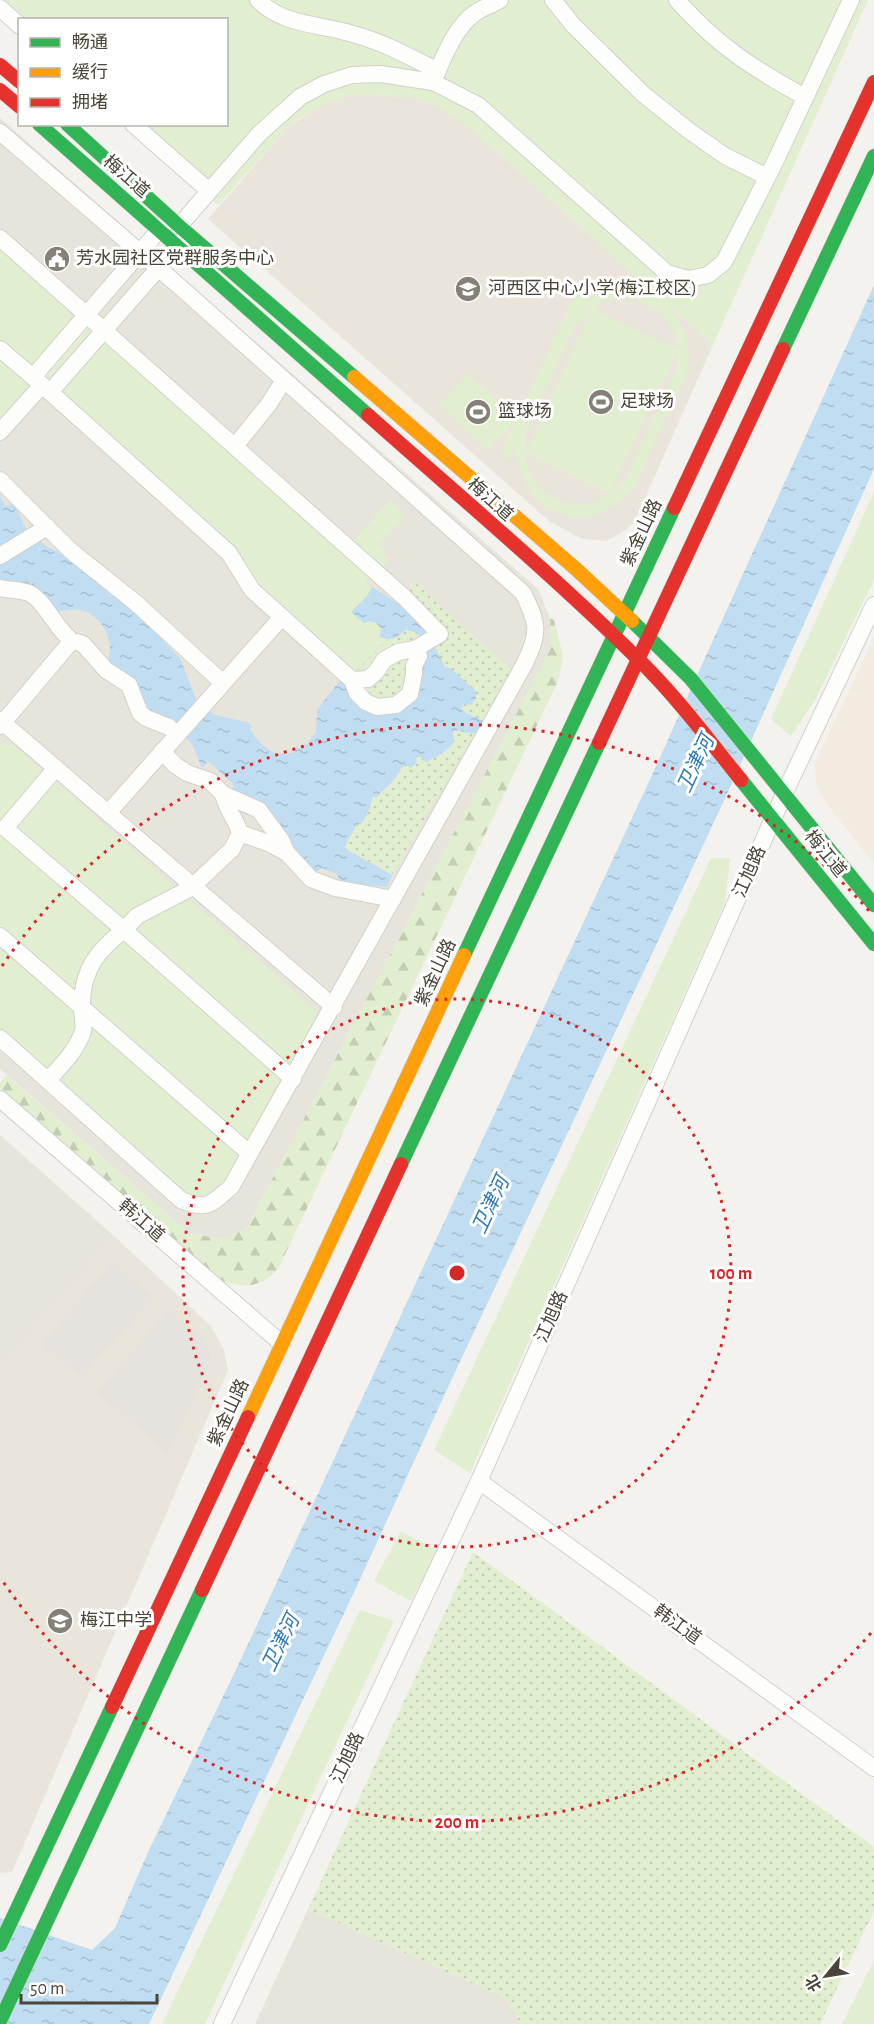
<svg xmlns="http://www.w3.org/2000/svg" width="874" height="2024" font-family="'Alegreya Sans','Noto Sans SC',sans-serif">
	<style>
		.residential { fill: #e7e4dc }
		.commercial { fill: #f3ebdf }
		.education { fill: #eae5da }
		.grass { fill: #e1eecf; fill-rule: evenodd }
		.forest { fill: url(#forest-firs) }
		.park { fill: url(#park-dots) }
		.parking { fill: #e6e3df }
		.water { fill: url(#water-ripples) }
		.lines { fill: none; stroke-linecap: round; stroke-linejoin: round }
		.street-casing { stroke: #d2d0cb; stroke-width: 18 }
		.fast-casing { stroke: #d3cfc5; stroke-width: 15 }
		.slow-casing { stroke: #d3cfc5; stroke-width: 15 }
		.jam-casing { stroke: #d3cfc5; stroke-width: 15 }
		.street { stroke: #fdfdfc; stroke-width: 16 }
		.fast { stroke: #30b455; stroke-width: 14 }
		.slow { stroke: #ff9f0a; stroke-width: 14 }
		.jam { stroke: #e5322d; stroke-width: 14 }
		.ring { fill: none; stroke: #d62828; stroke-width: 3; stroke-dasharray: 3 6 }
		.labels { text-anchor: middle; dominant-baseline: central; stroke-width: 6; stroke-linejoin: round; paint-order: stroke }
		.street-label { font-size: 18px; fill: #4b4439; stroke: #fff }
		.poi-label { font-size: 18px; fill: #4b4439; stroke: #fff; text-anchor: start }
		.water-label { font-size: 20px; font-style: italic; fill: #2e7ab2; stroke: #fff }
		.centre { fill: #d62828; stroke: #fff; stroke-width: 3 }
		.ring-label { font-size: 18px; text-anchor: middle; font-weight: bold; fill: #d62828; stroke: #fff; stroke-width: 6; stroke-linejoin: round; paint-order: stroke }
	</style>
	<defs>
		<pattern id="forest-firs" width="22" height="20" patternUnits="userSpaceOnUse" patternTransform="scale(1.5)"><rect width="22" height="20" fill="#e1eecf"/><path d="M5 1l3.5 6h-7zM16 11l3.5 6h-7z" fill="#c3cdb2"/></pattern>
		<pattern id="park-dots" width="8" height="8" patternUnits="userSpaceOnUse" patternTransform="scale(1.5)"><rect width="8" height="8" fill="#e1eecf"/><path d="M2 2h.1M6 6h.1" fill="none" stroke="#c3cdb2" stroke-width="1.8" stroke-linecap="round"/></pattern>
		<pattern id="water-ripples" width="26" height="14" patternUnits="userSpaceOnUse" patternTransform="scale(1.5)"><rect width="26" height="14" fill="#c0ddf1"/><path d="M2 4q2-2 4 0t4 0M15 11q2-2 4 0t4 0" fill="none" stroke="#a6bfcf"/></pattern>
	</defs>
	<rect width="100%" height="100%" fill="#f4f2ee"/>
	<!-- residential -->
	<g class="residential">
		<path d="M 0,118 L 538,589 L 550,618 L 551,648 L 246,1229 L 222,1239 L 189,1233 L 0,1069 Z"/>
		<path d="M 0,1135 L 114,1236 L 0,1366 Z"/>
		<path d="M 308,1909 L 505,1998 L 520,2024 L 255,2024 Z"/>
	</g>
	<!-- commercial -->
	<path class="commercial" d="M 874,637 L 874,864 L 823,799 L 816,785 L 815,763 Z"/>
	<!-- education -->
	<g class="education">
		<path d="M 359,94 L 416,98 L 438,106 L 457,118 L 475,132 L 713,345 L 634,523 L 623,532 L 606,541 L 593,540 L 580,538 L 549,521 L 208,219 L 288,127 L 315,109 L 333,101 Z"/>
		<path d="M 114,1236 L 211,1326 L 224,1350 L 228,1370 L 12,1872 L 0,1873 L 0,1366 Z"/>
	</g>
	<!-- grass -->
	<g class="grass">
		<path d="M 0,0 L 868,0 L 713,345 L 475,132 L 438,106 L 416,98 L 359,94 L 333,101 L 301,117 L 288,127 L 218,205 L 126,125 L 226,124 L 226,20 L 20,20 L 0,13 Z"/>
		<path d="M 0,249 L 344,551 L 390,500 L 405,517 L 378,544 L 389,559 C 384,569 372,571 366,581 L 394,625 L 386,640 L 352,675 L 0,355 Z"/>
		<path d="M 581,280 L 594,285 L 587,301 C 604,288 627,283 647,292 C 674,304 694,337 688,367 C 686,380 678,393 672,405 C 660,431 648,457 636,484 C 594,542 522,518 515,449 L 509,460 L 500,455 L 516,420 L 488,450 L 439,405 L 467,374 L 517,418 ZM 622,297 C 650,300 676,319 678,350 L 593,309 L 603,301 ZM 591,310 L 526,451 L 525,451 L 526,434 L 575,327 ZM 677,352 L 678,360 L 675,371 L 625,479 L 610,493 ZM 525,453 L 609,494 L 609,495 C 602,498 595,503 587,504 C 558,509 525,483 525,453 Z"/>
		<path d="M 0,361 L 32,387 L 0,424 Z"/>
		<path d="M 874,492 L 874,580 L 815,700 L 791,736 L 771,719 Z"/>
		<path d="M 12,744 L 321,1015 L 219,1192 L 205,1198 L 186,1193 L 0,1036 L 0,745 Z"/>
		<path d="M 711,858 L 730,858 L 725,903 L 470,1473 L 434,1450 Z"/>
		<path d="M 401,1531 L 438,1551 L 411,1601 L 374,1581 Z"/>
		<path d="M 360,1610 L 394,1621 L 205,2024 L 162,2024 Z"/>
		<path d="M 874,1960 L 874,2024 L 842,2024 Z"/>
	</g>
	<!-- forest -->
	<path class="forest" d="M 550,618 L 554,620 L 563,656 L 559,679 L 278,1269 C 258,1289 245,1288 220,1280 L 0,1088 L 0,1083 L 6,1075 L 189,1233 L 222,1239 L 246,1229 L 551,648 Z"/>
	<!-- park -->
	<g class="park">
		<path d="M 412,580 L 512,670 L 392,874 L 344,848 L 373,796 L 377,798 C 381,792 385,788 391,784 C 396,779 399,769 405,763 L 411,768 L 415,759 L 420,756 L 426,762 L 446,751 L 453,732 L 457,730 L 466,733 L 476,716 L 465,713 L 461,708 L 463,704 L 472,704 L 476,698 L 472,689 L 445,668 L 436,649 L 418,633 L 428,650 L 394,713 L 379,715 L 373,714 L 352,675 L 390,637 Z"/>
		<path d="M 473,1552 L 874,1847 L 874,1911 L 820,2024 L 520,2024 L 505,1998 L 308,1909 Z"/>
	</g>
	<!-- parking -->
	<g class="parking">
		<path d="M 113,1262 L 153,1298 L 81,1378 L 41,1343 Z"/>
		<path d="M 169,1310 L 203,1339 L 211,1354 L 209,1365 L 168,1454 L 97,1392 Z"/>
	</g>
	<!-- water -->
	<g class="water">
		<path d="M 874,285 L 874,469 L 722,805 L 449,1385 L 356,1588 L 149,2024 L 0,2024 L 0,1918 L 92,1950 L 115,1928 L 149,1850 L 242,1657 L 652,775 Z"/>
		<path d="M 0,496 L 5,506 L 14,504 L 27,531 L 46,546 L 65,556 L 113,593 L 152,629 L 180,658 L 197,701 L 215,715 L 250,723 L 251,731 L 261,744 L 275,754 L 291,753 L 307,744 L 316,732 L 317,710 L 341,679 L 373,714 L 379,715 L 394,713 L 428,650 L 418,633 L 406,630 C 397,637 392,642 380,637 L 381,628 L 376,623 L 368,621 L 364,623 L 351,612 L 367,596 L 372,587 L 396,602 L 407,606 L 431,632 L 436,649 L 445,667 L 450,668 L 476,691 L 476,698 L 471,705 L 463,704 L 461,708 C 464,715 477,716 483,721 L 483,733 L 466,733 L 457,730 L 453,732 L 454,742 L 446,751 L 426,762 L 420,756 L 415,759 L 417,762 L 411,768 L 405,764 C 399,770 396,779 390,784 C 385,788 381,792 376,798 L 373,796 C 370,808 369,812 361,824 L 357,824 L 344,848 L 392,875 L 387,887 L 340,882 L 337,874 L 322,868 L 312,875 L 291,852 L 229,793 L 234,785 L 208,761 L 202,768 L 192,744 L 174,727 L 143,712 L 107,665 C 116,644 104,615 80,610 C 70,608 60,613 53,611 C 44,610 10,588 0,582 Z"/>
	</g>
	<g class="lines">
		<!-- street casing -->
		<g class="street-casing">
			<g id="street">
				<path d="M 258,0 C 283,26 322,24 353,34 C 383,42 410,57 438,71"/>
				<path d="M 553,0 L 573,25 L 643,94 L 688,130 L 725,156 L 767,177"/>
				<path d="M 677,0 C 716,45 754,69 805,97"/>
				<path d="M 0,8 L 20,26"/>
				<path d="M 433,81 C 444,58 453,29 475,13 C 482,8 492,5 500,0"/>
				<path d="M 133,124 L 209,191"/>
				<path d="M 0,132 L 179,286 L 523,593 C 538,624 540,631 525,663 L 231,1187 C 211,1204 208,1211 181,1200 L 0,1038"/>
				<path d="M 179,226 L 259,134 L 300,97 L 324,84 L 352,75 L 381,74 L 433,82 L 478,105 L 667,273 L 688,279 L 708,275 L 724,262 L 773,166 L 851,0"/>
				<path d="M 0,238 L 405,598 L 440,634 L 415,649 L 398,652 L 384,660 L 376,672 L 368,679 L 352,680 L 252,590 L 229,553 L 50,392"/>
				<path d="M 0,349 L 33,377"/>
				<path d="M 42,386 L 50,392 L 185,238"/>
				<path d="M 0,432 L 42,385 L 33,377 L 166,222"/>
				<path d="M 235,446 L 269,404 L 284,380"/>
				<path d="M 0,480 L 71,551 L 136,603 L 223,683"/>
				<path d="M 0,556 L 47,527"/>
				<path d="M 0,588 C 9,590 21,590 29,593 C 43,599 54,625 68,637"/>
				<path d="M 77,642 L 83,644 L 106,670 L 129,685 L 140,713 L 146,718 L 169,727 L 177,734"/>
				<path d="M 352,680 L 357,693 L 366,702 L 377,707 L 396,705 L 410,694 L 414,674 L 414,666 L 419,656 L 415,649"/>
				<path d="M 0,720 L 108,813 L 281,618"/>
				<path d="M 0,726 L 70,643"/>
				<path d="M 162,751 L 175,765 L 187,773 L 210,781 L 223,794 L 259,810 L 281,840 L 287,853 L 311,879 L 335,888 L 393,899"/>
				<path d="M 223,794 C 227,811 236,819 240,833 L 232,849 L 191,888 L 137,916 L 124,930 L 293,1079"/>
				<path d="M 108,813 L 334,1007"/>
				<path d="M 240,833 L 268,843 L 287,853"/>
				<path d="M 0,936 L 249,1153"/>
				<path d="M 48,1080 C 62,1065 77,1050 83,1031 C 85,1023 81,1012 82,1003 C 83,969 97,951 124,930 L 5,828 L 56,768"/>
				<path d="M 0,1099 L 281,1343"/>
				<path d="M 479,1481 L 874,1768"/>
				<path d="M 222,2024 L 479,1481 L 784,794 L 874,605"/>
			</g>
		</g>
		<!-- fast casing -->
		<g class="fast-casing">
			<g id="fast">
				<path d="M 39,124 L 368,415"/>
				<path d="M 67,124 L 179,226 L 354,377"/>
				<path d="M 783,349 L 874,156"/>
				<path d="M 632,621 L 691,679 L 874,905"/>
				<path d="M 741,780 L 874,944"/>
				<path d="M 464,955 L 674,508"/>
				<path d="M 401,1164 L 599,743"/>
				<path d="M 0,1945 L 112,1707"/>
				<path d="M 0,2021 L 202,1590"/>
			</g>
		</g>
		<!-- slow casing -->
		<g class="slow-casing">
			<g id="slow">
				<path d="M 354,377 L 576,569 L 632,621"/>
				<path d="M 248,1417 L 464,955"/>
			</g>
		</g>
		<!-- jam casing -->
		<g class="jam-casing">
			<g id="jam">
				<path d="M 0,65 L 20,82"/>
				<path d="M 0,90 L 20,107"/>
				<path d="M 368,415 C 459,496 552,574 638,659 C 676,696 708,739 741,780"/>
				<path d="M 674,508 L 874,82"/>
				<path d="M 599,743 L 783,349"/>
				<path d="M 202,1590 L 401,1164"/>
				<path d="M 112,1707 L 248,1417"/>
			</g>
		</g>
		<!-- street -->
		<use href="#street" class="street"/>
		<!-- fast -->
		<use href="#fast" class="fast"/>
		<!-- slow -->
		<use href="#slow" class="slow"/>
		<!-- jam -->
		<use href="#jam" class="jam"/>
	</g>
	<!-- distance rings -->
	<g class="ring">
		<circle cx="457" cy="1273" r="274"/>
		<path d="M871 1633A549 549 0 0 1 2 1580M2 966A549 549 0 0 1 871 913"/>
	</g>
	<!-- icons -->
	<defs>
		<g id="civic-disc" transform="scale(1.35)"><circle r="9.5" fill="#868178" stroke="#fff"/><path d="M-.6-6.5H3V-4.5H.6V-3L4-1V1h2V6H-6V1h2V-1L-.6-3ZM-1.2 2.5V6h2.4V2.5Z" fill="#fff"/></g>
		<g id="school-disc" transform="scale(1.35)"><circle r="9.5" fill="#868178" stroke="#fff"/><path d="M0-5L7-2L0 1L-7-2ZM-4 1L0 2.5L4 1V4Q0 6-4 4Z" fill="#fff"/></g>
		<g id="stadium-disc" transform="scale(1.35)"><circle r="9.5" fill="#868178" stroke="#fff"/><path d="M0-5a6.5 5 0 1 0 0 10a6.5 5 0 1 0 0-10ZM-3.5-1.8h7v3.6h-7Z" fill="#fff"/></g>
	</defs>
	<g fill-rule="evenodd">
		<use href="#civic-disc" x="57" y="259"/>
		<use href="#school-disc" x="468" y="289"/>
		<use href="#stadium-disc" x="601" y="402"/>
		<use href="#stadium-disc" x="478" y="412"/>
		<use href="#school-disc" x="60" y="1621"/>
	</g>
	<g class="labels">
		<!-- street labels -->
		<g class="street-label">
			<text transform="translate(126 177) rotate(41)">梅江道</text>
			<text transform="translate(490 500) rotate(42)">梅江道</text>
			<text transform="translate(642 533) rotate(-65)">紫金山路</text>
			<text transform="translate(825 854) rotate(51)">梅江道</text>
			<text transform="translate(750 872) rotate(-66)">江旭路</text>
			<text transform="translate(436 973) rotate(-65)">紫金山路</text>
			<text transform="translate(141 1221) rotate(41)">韩江道</text>
			<text transform="translate(552 1317) rotate(-66)">江旭路</text>
			<text transform="translate(229 1413) rotate(-65)">紫金山路</text>
			<text transform="translate(677 1625) rotate(36)">韩江道</text>
			<text transform="translate(348 1758) rotate(-65)">江旭路</text>
		</g>
		<!-- poi labels -->
		<g class="poi-label">
			<text x="76" y="259">芳水园社区党群服务中心</text>
			<text x="488" y="289">河西区中心小学(梅江校区)</text>
			<text x="620" y="402">足球场</text>
			<text x="498" y="412">篮球场</text>
			<text x="80" y="1621">梅江中学</text>
		</g>
		<!-- water labels -->
		<g class="water-label">
			<text transform="translate(696 764) rotate(-65)">卫津河</text>
			<text transform="translate(491 1205) rotate(-65)">卫津河</text>
			<text transform="translate(281 1643) rotate(-64)">卫津河</text>
		</g>
	</g>
	<circle cx="457" cy="1273" r="9" class="centre"/>
	<g class="ring-label">
		<text x="731" y="1279">100 m</text>
		<text x="457" y="1828">200 m</text>
	</g>
	<!-- legend -->
	<rect x="18" y="18" width="210" height="108" fill="#ffffff" stroke="#b7b4b0" stroke-width="1.5"/>
	<rect x="30" y="38" width="30" height="9" fill="#30b455" stroke="#b7b4b0" stroke-width="1.5"/>
	<text x="72" y="48" font-size="18" fill="#4b4439">畅通</text>
	<rect x="30" y="68" width="30" height="9" fill="#ff9f0a" stroke="#b7b4b0" stroke-width="1.5"/>
	<text x="72" y="78" font-size="18" fill="#4b4439">缓行</text>
	<rect x="30" y="98" width="30" height="9" fill="#e5322d" stroke="#b7b4b0" stroke-width="1.5"/>
	<text x="72" y="108" font-size="18" fill="#4b4439">拥堵</text>
	<!-- north arrow -->
	<g transform="translate(826 1976) rotate(240)" stroke="#ffffff" stroke-width="4.5" paint-order="stroke">
	<path d="M0-4.5L10 22L0 15L-10 22Z" fill="#4b4439"/>
	<text y="-9" font-size="16" font-weight="bold" text-anchor="middle" fill="#4b4439">北</text>
	</g>
	<!-- scale -->
	<path d="M21 1994v9h136v-9" fill="none" stroke="#4b4439" stroke-width="3"/>
	<text x="30" y="1994" font-size="18" fill="#4b4439" stroke="#ffffff" stroke-width="4.5" paint-order="stroke">50 m</text>
</svg>
